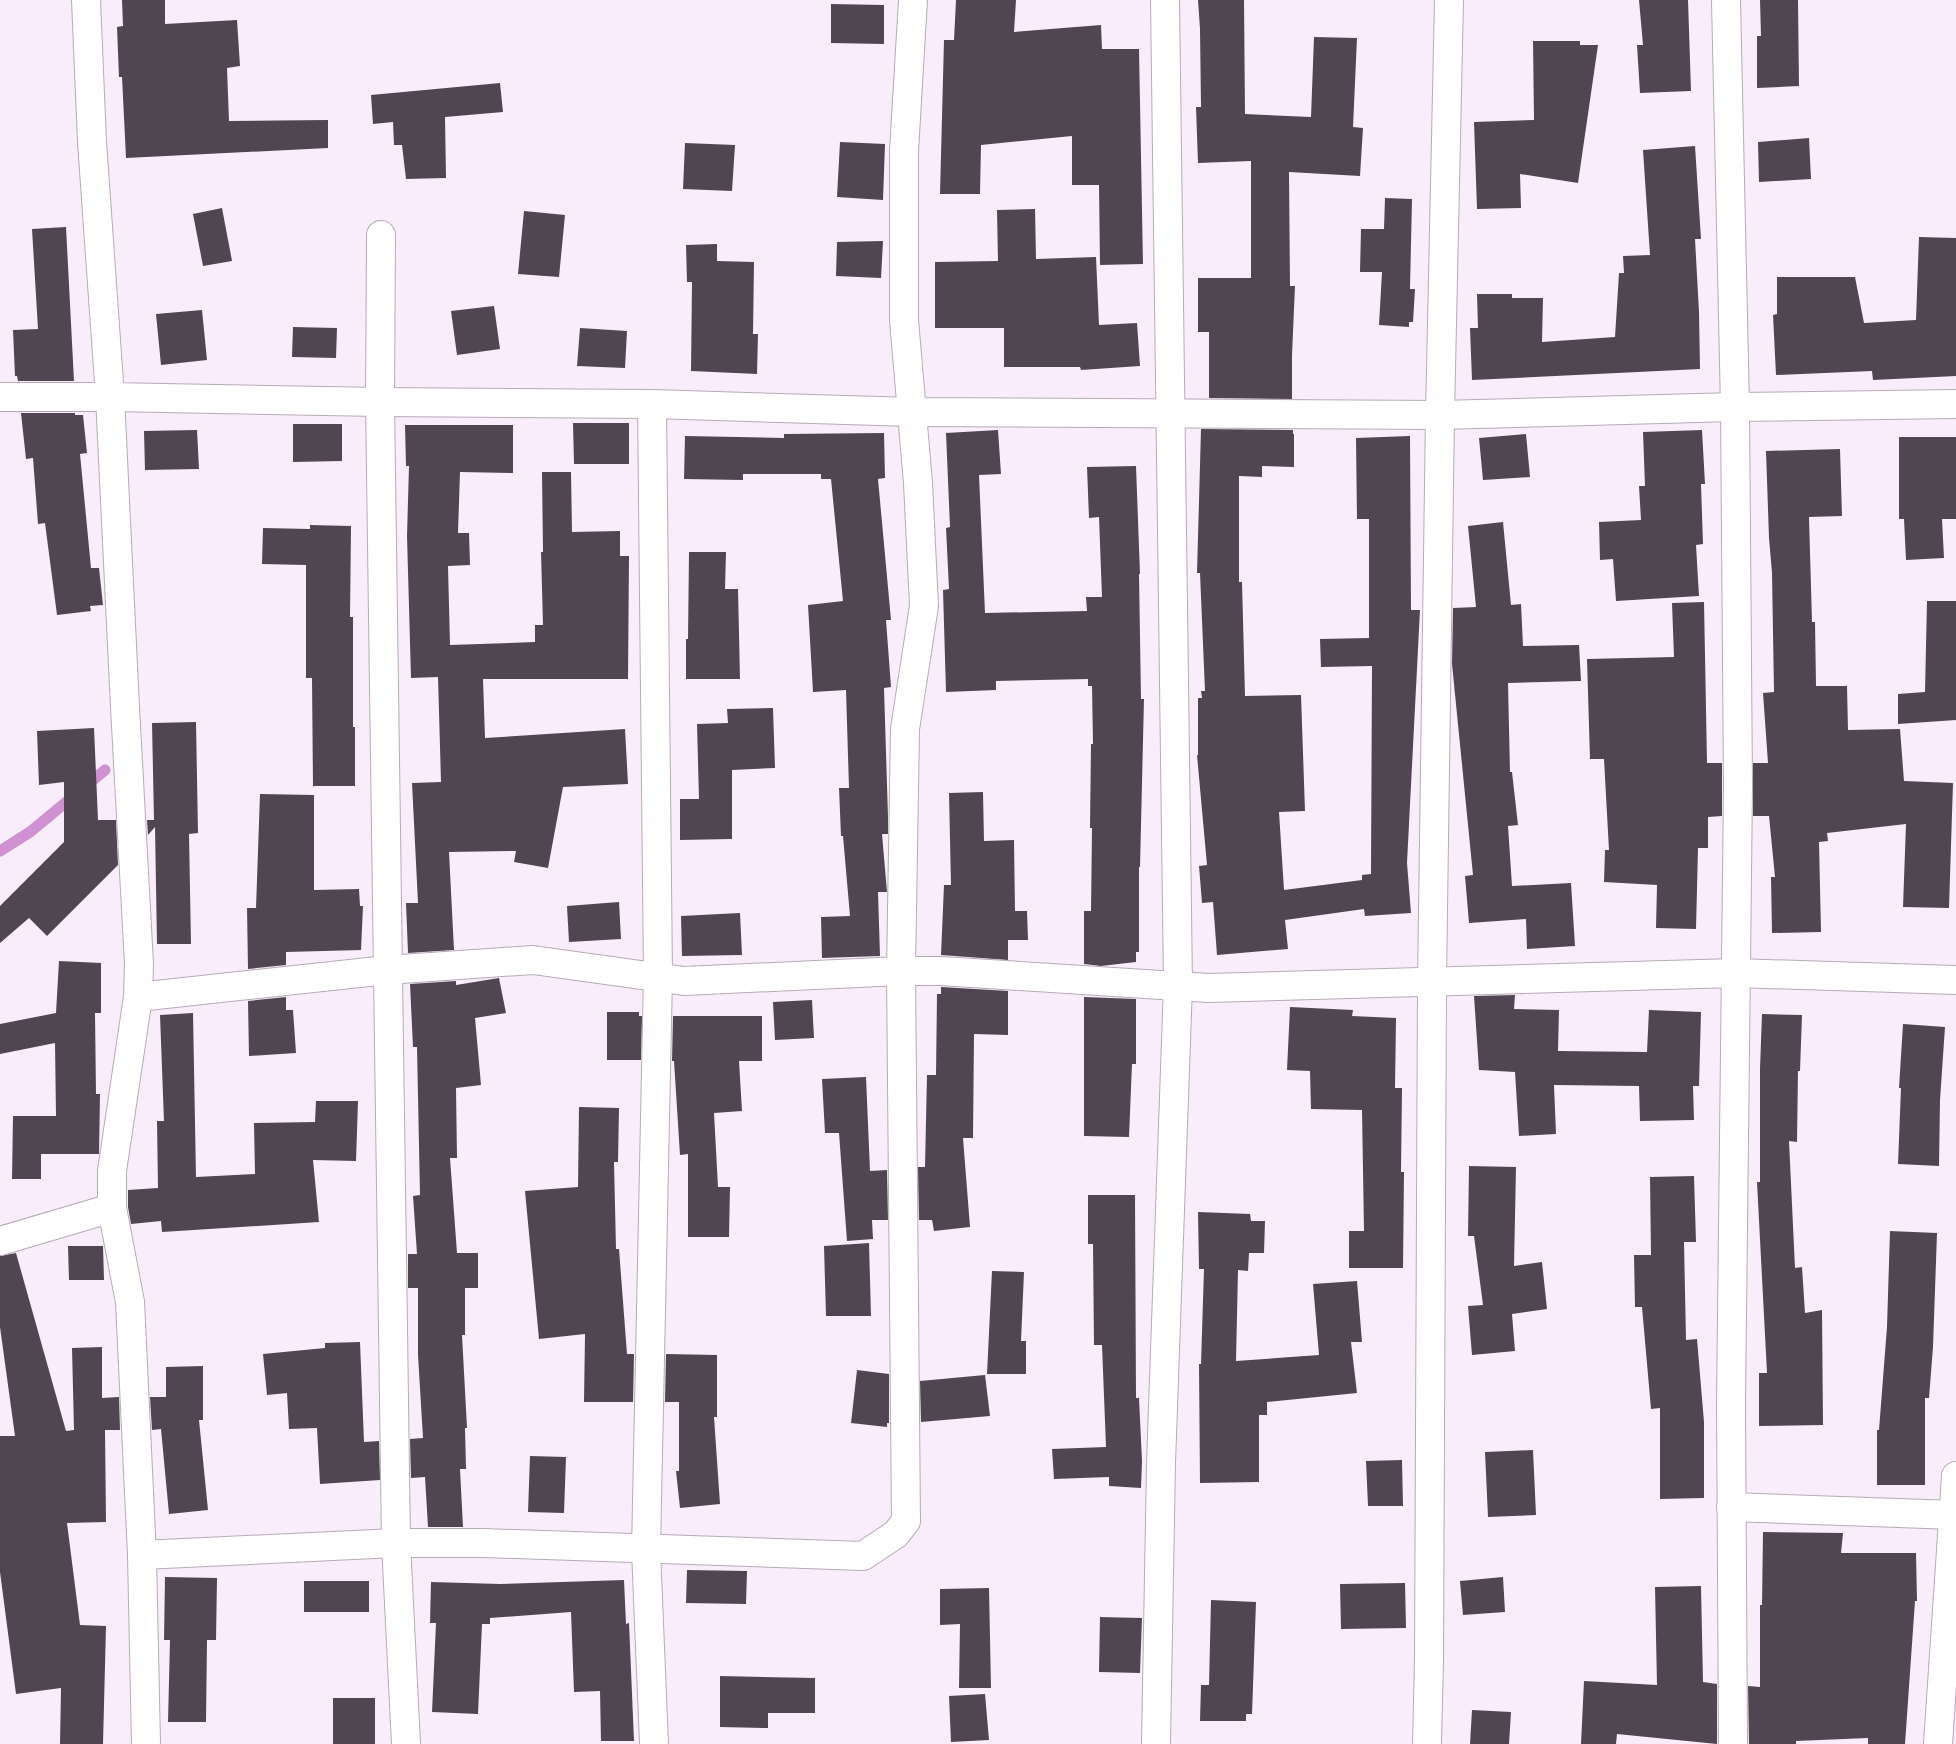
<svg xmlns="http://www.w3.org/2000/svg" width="1956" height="1744" font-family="'Golos Text',sans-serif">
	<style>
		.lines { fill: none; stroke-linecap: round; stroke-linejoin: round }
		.stream { stroke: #cf91d2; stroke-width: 11 }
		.building { fill: #504651 }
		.minor-casing { stroke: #b7aab7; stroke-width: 30 }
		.minor { stroke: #fff; stroke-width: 28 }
	</style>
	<rect width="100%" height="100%" fill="#faedfb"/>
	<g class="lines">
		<!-- stream -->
		<path class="stream" d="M 0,851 L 30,832 L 105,770"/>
	</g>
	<!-- building -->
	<g class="building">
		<path d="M 122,0 L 165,0 L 165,24 L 237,20 L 240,66 L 227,68 L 229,121 L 328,120 L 328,148 L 126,158 L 122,77 L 119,77 L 117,27 L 123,26 Z"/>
		<path d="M 956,0 L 1016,0 L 1014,32 L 1101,25 L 1102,49 L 1139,49 L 1143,264 L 1100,265 L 1099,185 L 1072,185 L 1072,136 L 981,145 L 980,194 L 940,194 L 944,40 L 954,40 Z"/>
		<path d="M 1198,0 L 1244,0 L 1245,114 L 1311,117 L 1314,37 L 1357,38 L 1353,127 L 1363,128 L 1360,176 L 1289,172 L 1290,286 L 1295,286 L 1292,355 L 1292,399 L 1209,398 L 1209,332 L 1198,332 L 1198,278 L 1251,278 L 1251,161 L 1198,163 L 1196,107 L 1201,107 L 1200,29 Z"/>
		<path d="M 1639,0 L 1688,0 L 1691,91 L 1640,93 L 1637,45 L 1643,45 Z"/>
		<path d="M 1760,0 L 1798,0 L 1799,86 L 1757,88 L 1757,36 L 1761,36 Z"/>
		<path d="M 831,4 L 884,5 L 884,44 L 831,43 Z"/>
		<path d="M 1533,41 L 1580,41 L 1580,45 L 1598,45 L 1578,183 L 1520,174 L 1521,208 L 1477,209 L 1474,122 L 1534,120 Z"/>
		<path d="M 500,83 L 503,112 L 445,117 L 446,178 L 406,179 L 402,145 L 394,145 L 393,122 L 373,124 L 371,95 Z"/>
		<path d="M 1809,138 L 1811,179 L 1759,182 L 1758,142 Z"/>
		<path d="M 840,142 L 885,144 L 883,200 L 837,197 Z"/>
		<path d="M 685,143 L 735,145 L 732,191 L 683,189 Z"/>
		<path d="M 1695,146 L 1701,239 L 1695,239 L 1699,312 L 1700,369 L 1472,380 L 1470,328 L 1478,328 L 1477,294 L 1512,294 L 1512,298 L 1543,298 L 1542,342 L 1615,337 L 1619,273 L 1624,273 L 1623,256 L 1650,255 L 1643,150 Z"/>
		<path d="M 1385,198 L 1412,199 L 1410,289 L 1415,289 L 1413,322 L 1409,322 L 1409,327 L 1379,325 L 1382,272 L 1360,272 L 1361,229 L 1384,229 Z"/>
		<path d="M 222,208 L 232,261 L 203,266 L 193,214 Z"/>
		<path d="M 1035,209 L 1036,259 L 1096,257 L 1099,325 L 1137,323 L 1140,366 L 1081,370 L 1080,367 L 1004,367 L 1004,328 L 935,328 L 935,262 L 998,261 L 997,210 Z"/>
		<path d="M 524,211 L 565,215 L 559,277 L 518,274 Z"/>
		<path d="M 66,227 L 74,381 L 18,381 L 17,376 L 15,376 L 13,330 L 38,329 L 32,229 Z"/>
		<path d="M 1919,237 L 1956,238 L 1956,376 L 1873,380 L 1872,371 L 1776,375 L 1773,315 L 1777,314 L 1777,277 L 1855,277 L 1864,323 L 1916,320 Z"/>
		<path d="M 883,241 L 881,278 L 836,276 L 837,242 Z"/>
		<path d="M 717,244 L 717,261 L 754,262 L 753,334 L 758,334 L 757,374 L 691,371 L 692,282 L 687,282 L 686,245 Z"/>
		<path d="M 494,306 L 500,349 L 457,355 L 451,311 Z"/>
		<path d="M 202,310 L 207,360 L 161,365 L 156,314 Z"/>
		<path d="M 293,327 L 337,328 L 336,358 L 292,357 Z"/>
		<path d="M 580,328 L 627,331 L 625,368 L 577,366 Z"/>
		<path d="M 21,413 L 75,413 L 75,415 L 83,415 L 87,453 L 80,454 L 91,568 L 99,568 L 103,605 L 90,606 L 91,611 L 57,615 L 45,523 L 38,524 L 33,458 L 26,459 Z"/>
		<path d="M 573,423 L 629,423 L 629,464 L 574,464 Z"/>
		<path d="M 293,424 L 342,424 L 342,461 L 293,462 Z"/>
		<path d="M 405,425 L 513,425 L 513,473 L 460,472 L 458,533 L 469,533 L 470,565 L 448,566 L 450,645 L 535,642 L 535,625 L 543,625 L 541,552 L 543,552 L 542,472 L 571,472 L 572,532 L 620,531 L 620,556 L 629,556 L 628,679 L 483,679 L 485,738 L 625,729 L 628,784 L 563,787 L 548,868 L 514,862 L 516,851 L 449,852 L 454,950 L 408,953 L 406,903 L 418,903 L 412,783 L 441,782 L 438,677 L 411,678 L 407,536 L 409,466 L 406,466 Z"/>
		<path d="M 1201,429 L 1293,430 L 1293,434 L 1294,434 L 1294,467 L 1262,466 L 1262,477 L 1239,476 L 1239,582 L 1242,582 L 1245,696 L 1301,695 L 1305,811 L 1279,812 L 1284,890 L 1362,880 L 1362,875 L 1371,874 L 1372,666 L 1321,667 L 1320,639 L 1369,638 L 1369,519 L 1357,519 L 1356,438 L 1410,436 L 1411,610 L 1420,610 L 1407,863 L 1411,913 L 1365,916 L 1364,909 L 1285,920 L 1288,949 L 1217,955 L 1213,902 L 1202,903 L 1199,866 L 1207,865 L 1197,755 L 1198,755 L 1198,698 L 1202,698 L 1201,691 L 1205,691 L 1200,573 L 1197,573 Z"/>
		<path d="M 197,430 L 199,469 L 145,470 L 144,431 Z"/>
		<path d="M 998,430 L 1001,474 L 979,475 L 985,613 L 1087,611 L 1086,597 L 1102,597 L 1099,517 L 1089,518 L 1087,467 L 1136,466 L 1140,574 L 1139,574 L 1141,699 L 1144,699 L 1140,867 L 1139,867 L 1139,952 L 1136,952 L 1136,962 L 1101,966 L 1084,964 L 1084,911 L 1091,911 L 1092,828 L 1090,828 L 1091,744 L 1093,744 L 1092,686 L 1088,686 L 1088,679 L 996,681 L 996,690 L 946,692 L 943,590 L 949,589 L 946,528 L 950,527 L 946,433 Z"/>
		<path d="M 1702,430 L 1705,484 L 1701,484 L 1703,544 L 1696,545 L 1699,596 L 1616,601 L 1613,559 L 1600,560 L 1599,522 L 1641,520 L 1639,486 L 1645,486 L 1643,432 Z"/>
		<path d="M 884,433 L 885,478 L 878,479 L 891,620 L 886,620 L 891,687 L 884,688 L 888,817 L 888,834 L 882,834 L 887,892 L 878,892 L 880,956 L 822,958 L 821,917 L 850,916 L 843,836 L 841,836 L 839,788 L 849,788 L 846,690 L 813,692 L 808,605 L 843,601 L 831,479 L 821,479 L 821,474 L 743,474 L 743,480 L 684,479 L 685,436 L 784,438 L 784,434 Z"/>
		<path d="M 1526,434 L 1530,477 L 1483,480 L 1479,438 Z"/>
		<path d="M 1899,437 L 1956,437 L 1956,519 L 1942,519 L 1944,558 L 1906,560 L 1904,519 L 1899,519 Z"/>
		<path d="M 1840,449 L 1842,516 L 1809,517 L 1812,622 L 1815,622 L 1816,686 L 1847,686 L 1848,730 L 1900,729 L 1904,781 L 1953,783 L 1949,908 L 1903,907 L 1906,824 L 1827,833 L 1828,841 L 1819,842 L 1821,932 L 1772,933 L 1771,877 L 1775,877 L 1769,816 L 1753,816 L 1753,763 L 1768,763 L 1763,693 L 1774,692 L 1772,573 L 1769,538 L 1766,451 Z"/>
		<path d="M 1503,522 L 1511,605 L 1521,604 L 1523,646 L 1579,645 L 1581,681 L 1508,683 L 1510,772 L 1512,772 L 1518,825 L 1508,826 L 1512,886 L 1571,883 L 1575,946 L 1527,949 L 1526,919 L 1469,923 L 1465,876 L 1473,875 L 1452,664 L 1453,608 L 1476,607 L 1468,526 Z"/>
		<path d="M 310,525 L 351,526 L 350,617 L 353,617 L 353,727 L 355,727 L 355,786 L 313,786 L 312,678 L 306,678 L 306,565 L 262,564 L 263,528 L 310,529 Z"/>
		<path d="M 689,552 L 726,552 L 725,589 L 738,589 L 740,679 L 686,679 L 686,639 L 688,639 Z"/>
		<path d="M 1927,601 L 1956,601 L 1956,720 L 1898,724 L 1898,694 L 1925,692 Z"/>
		<path d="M 1704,602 L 1707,763 L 1722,763 L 1722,816 L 1708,817 L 1708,848 L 1698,848 L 1696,929 L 1656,928 L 1657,885 L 1604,882 L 1605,850 L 1609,850 L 1604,759 L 1590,759 L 1587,659 L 1674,657 L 1672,603 Z"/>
		<path d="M 773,708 L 775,768 L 732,770 L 732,839 L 680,840 L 680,799 L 699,799 L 697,724 L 728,723 L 727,709 Z"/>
		<path d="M 196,722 L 198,833 L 189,834 L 191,944 L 157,944 L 155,827 L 148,835 L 147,820 L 154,820 L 152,723 Z"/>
		<path d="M 94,728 L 98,820 L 116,820 L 118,865 L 47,936 L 29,918 L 0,943 L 0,906 L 64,842 L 64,782 L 39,785 L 37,731 Z"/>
		<path d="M 983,792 L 984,841 L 1014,840 L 1015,911 L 1027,911 L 1028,940 L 1008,940 L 1008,960 L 941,955 L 944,885 L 951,885 L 949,793 Z"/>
		<path d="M 260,794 L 314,795 L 314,890 L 359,889 L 360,906 L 363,906 L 361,950 L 286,952 L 286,965 L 248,969 L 247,908 L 256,908 Z"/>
		<path d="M 619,902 L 621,939 L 569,942 L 567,906 Z"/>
		<path d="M 740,913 L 742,955 L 682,956 L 681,916 Z"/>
		<path d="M 59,961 L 101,963 L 101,1013 L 95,1013 L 96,1094 L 100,1094 L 99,1154 L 41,1154 L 41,1179 L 12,1179 L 13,1116 L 56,1116 L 55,1043 L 0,1054 L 0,1024 L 56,1013 Z"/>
		<path d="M 499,978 L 506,1013 L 475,1018 L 481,1085 L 456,1088 L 457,1158 L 450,1158 L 457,1253 L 478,1253 L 478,1288 L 465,1288 L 465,1335 L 462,1335 L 467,1428 L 465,1428 L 466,1469 L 460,1469 L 463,1527 L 428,1527 L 425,1477 L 411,1478 L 410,1439 L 423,1438 L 418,1355 L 418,1288 L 408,1288 L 408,1254 L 417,1254 L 413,1196 L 420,1195 L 417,1047 L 413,1047 L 410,984 L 456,981 L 456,985 Z"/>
		<path d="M 941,987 L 1008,991 L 1008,1035 L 974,1034 L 973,1138 L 963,1138 L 970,1227 L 934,1231 L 932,1220 L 919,1220 L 918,1167 L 925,1167 L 927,1075 L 936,1075 L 937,994 L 941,994 Z"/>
		<path d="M 1515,995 L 1514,1009 L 1559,1010 L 1558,1051 L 1647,1052 L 1649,1010 L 1701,1012 L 1699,1086 L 1693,1086 L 1694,1120 L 1640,1121 L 1639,1086 L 1554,1085 L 1556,1134 L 1519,1136 L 1515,1072 L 1479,1070 L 1474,996 Z"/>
		<path d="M 286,997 L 286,1010 L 293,1010 L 296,1053 L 249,1056 L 248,1001 Z"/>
		<path d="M 1084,997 L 1136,999 L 1136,1064 L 1132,1064 L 1129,1137 L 1084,1136 Z"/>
		<path d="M 812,1000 L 814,1038 L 775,1040 L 773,1002 Z"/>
		<path d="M 1290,1007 L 1353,1010 L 1352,1016 L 1396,1018 L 1395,1088 L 1402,1088 L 1401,1172 L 1404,1172 L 1403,1268 L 1349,1268 L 1349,1231 L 1364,1231 L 1362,1110 L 1311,1109 L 1310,1071 L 1287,1070 Z"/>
		<path d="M 607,1012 L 639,1012 L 639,1016 L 642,1016 L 641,1060 L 607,1060 Z"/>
		<path d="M 193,1013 L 196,1177 L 255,1174 L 254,1123 L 315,1122 L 316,1101 L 358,1101 L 356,1161 L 313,1160 L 319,1222 L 162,1232 L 161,1221 L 131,1224 L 128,1207 L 128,1190 L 158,1188 L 157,1121 L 164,1121 L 160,1015 Z"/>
		<path d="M 1762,1014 L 1802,1015 L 1800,1071 L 1798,1071 L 1797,1142 L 1789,1141 L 1795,1268 L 1802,1267 L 1805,1313 L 1822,1310 L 1823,1425 L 1759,1426 L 1759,1373 L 1767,1373 L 1757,1182 L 1760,1182 L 1760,1069 Z"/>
		<path d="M 673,1016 L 762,1016 L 762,1061 L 739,1061 L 742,1111 L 714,1113 L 718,1187 L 730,1187 L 729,1237 L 688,1237 L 688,1154 L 680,1155 L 674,1061 L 672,1061 Z"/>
		<path d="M 1903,1024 L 1945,1027 L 1940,1100 L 1939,1166 L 1898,1164 L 1901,1088 L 1899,1088 Z"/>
		<path d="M 866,1077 L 870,1171 L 887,1170 L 888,1220 L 872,1220 L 873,1239 L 847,1241 L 839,1133 L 825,1133 L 822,1079 Z"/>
		<path d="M 579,1107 L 619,1108 L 618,1162 L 614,1162 L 616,1249 L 619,1249 L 627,1354 L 634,1354 L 633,1402 L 584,1402 L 585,1334 L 539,1339 L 525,1191 L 578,1187 Z"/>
		<path d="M 1469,1166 L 1516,1167 L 1514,1266 L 1542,1262 L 1547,1309 L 1512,1314 L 1515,1351 L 1472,1355 L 1468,1306 L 1483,1305 L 1474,1236 L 1468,1236 Z"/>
		<path d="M 1694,1176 L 1696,1242 L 1684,1242 L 1686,1340 L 1697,1339 L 1704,1422 L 1704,1498 L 1660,1499 L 1660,1408 L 1651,1409 L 1642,1307 L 1635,1307 L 1634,1255 L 1651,1255 L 1650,1177 Z"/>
		<path d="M 1088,1195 L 1135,1195 L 1136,1398 L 1139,1398 L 1142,1461 L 1141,1488 L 1109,1486 L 1109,1477 L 1054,1479 L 1052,1449 L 1106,1447 L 1102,1345 L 1094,1345 L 1093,1244 L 1088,1244 Z"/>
		<path d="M 1198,1212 L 1250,1214 L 1251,1221 L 1265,1221 L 1264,1253 L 1249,1253 L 1248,1271 L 1238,1270 L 1236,1361 L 1319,1355 L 1313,1284 L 1357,1281 L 1362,1342 L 1351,1342 L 1357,1393 L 1267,1402 L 1267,1415 L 1259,1415 L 1259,1482 L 1200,1483 L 1199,1364 L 1201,1364 L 1204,1269 L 1199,1269 Z"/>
		<path d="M 1890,1231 L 1937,1233 L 1933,1347 L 1929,1398 L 1925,1398 L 1925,1485 L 1877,1485 L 1877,1430 L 1879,1430 L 1887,1327 Z"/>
		<path d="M 869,1243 L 871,1316 L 826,1316 L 824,1246 Z"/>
		<path d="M 68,1246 L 103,1246 L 104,1280 L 69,1280 Z"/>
		<path d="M 16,1253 L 66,1431 L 74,1430 L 72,1348 L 102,1347 L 102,1398 L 119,1397 L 120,1430 L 105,1430 L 106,1522 L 67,1523 L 80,1625 L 106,1626 L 103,1744 L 60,1744 L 61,1688 L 16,1694 L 0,1572 L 0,1436 L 15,1436 L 0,1327 L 0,1256 Z"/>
		<path d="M 992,1271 L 1024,1272 L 1021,1341 L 1026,1341 L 1026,1374 L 987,1374 Z"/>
		<path d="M 360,1342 L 364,1442 L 379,1441 L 380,1480 L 320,1484 L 317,1428 L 289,1429 L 287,1393 L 267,1395 L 263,1354 L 325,1348 L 325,1343 Z"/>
		<path d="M 666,1354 L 717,1355 L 717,1417 L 714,1417 L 720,1504 L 680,1508 L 676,1471 L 679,1471 L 679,1402 L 665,1402 Z"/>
		<path d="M 203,1366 L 203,1420 L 199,1420 L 208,1510 L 169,1514 L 161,1429 L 152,1430 L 150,1397 L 166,1397 L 166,1367 Z"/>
		<path d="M 857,1370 L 889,1374 L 889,1423 L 887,1423 L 887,1427 L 851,1423 Z"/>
		<path d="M 985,1375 L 990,1416 L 921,1422 L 920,1381 Z"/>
		<path d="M 1533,1450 L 1536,1515 L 1488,1517 L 1485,1452 Z"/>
		<path d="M 530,1456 L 566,1457 L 564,1513 L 528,1512 Z"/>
		<path d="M 1402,1460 L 1403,1506 L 1368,1506 L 1366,1461 Z"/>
		<path d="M 1763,1532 L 1843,1533 L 1841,1553 L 1916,1553 L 1917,1601 L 1915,1601 L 1905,1744 L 1868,1744 L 1868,1738 L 1796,1741 L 1796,1744 L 1749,1744 L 1748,1686 L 1760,1687 L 1760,1605 L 1762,1605 Z"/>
		<path d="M 687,1570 L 747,1571 L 746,1604 L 686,1603 Z"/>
		<path d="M 165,1577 L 217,1578 L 216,1640 L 207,1640 L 206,1722 L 168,1722 L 170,1640 L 164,1640 Z"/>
		<path d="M 1503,1577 L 1505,1612 L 1463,1615 L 1460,1581 Z"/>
		<path d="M 624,1580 L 626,1624 L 629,1623 L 634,1741 L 601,1741 L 600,1691 L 574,1692 L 571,1612 L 490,1618 L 490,1624 L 482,1624 L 478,1714 L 432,1712 L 436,1623 L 430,1623 L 431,1582 L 500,1584 Z"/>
		<rect x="304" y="1581" width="65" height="31"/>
		<path d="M 1405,1583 L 1406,1628 L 1341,1629 L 1340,1584 Z"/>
		<path d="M 1701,1586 L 1703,1682 L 1717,1684 L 1717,1744 L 1617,1734 L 1616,1744 L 1581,1744 L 1584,1681 L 1657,1685 L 1655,1587 Z"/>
		<path d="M 989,1588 L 991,1688 L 959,1688 L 960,1624 L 940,1625 L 940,1589 Z"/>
		<path d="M 1211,1600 L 1256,1602 L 1252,1714 L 1246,1714 L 1246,1721 L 1200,1721 L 1201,1685 L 1209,1685 Z"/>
		<path d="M 1100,1617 L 1142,1618 L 1140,1673 L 1099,1672 Z"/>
		<path d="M 720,1676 L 815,1678 L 815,1713 L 768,1713 L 768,1728 L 720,1727 Z"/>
		<path d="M 985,1694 L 989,1740 L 951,1742 L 949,1696 Z"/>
		<rect x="333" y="1698" width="42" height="46"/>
		<path d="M 1472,1710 L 1511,1712 L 1509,1744 L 1470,1744 Z"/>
	</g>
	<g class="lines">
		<!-- minor casing -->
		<g class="minor-casing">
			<g id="minor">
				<path d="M 86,0 L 92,142 L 110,397 L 380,402 L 652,404 L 912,412 L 1440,415 L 1735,407 L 1956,404"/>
				<path d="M 1726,0 L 1735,407 L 1738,786 L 1731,1404 L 1733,1744"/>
				<path d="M 381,235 L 380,402 L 396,1543 L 406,1744"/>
				<path d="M 0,397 L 110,397 L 125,707 L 139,964 L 138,997"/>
				<path d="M 652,404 L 658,976 L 646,1550 L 654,1744"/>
				<path d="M 0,1241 L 112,1208"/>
				<path d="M 1731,1507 L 1954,1515"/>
				<path d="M 142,1555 L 130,1302 L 112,1208 L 112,1171 L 138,997 L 387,970 L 533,960 L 684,981 L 901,971 L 941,971 L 1208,988 L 1736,973 L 1956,980"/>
				<path d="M 146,1744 L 142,1555 L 396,1543 L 484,1543 L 863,1556 L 896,1534 L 906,1521 L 901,971 L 905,729 L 924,606 L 918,483 L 904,320 L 904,151 L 913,0"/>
				<path d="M 1156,1744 L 1161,1463 L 1178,985 L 1165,0"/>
				<path d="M 1427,1744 L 1429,1660 L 1432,981 L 1440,415 L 1449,0"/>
				<path d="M 1938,1744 L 1956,1476"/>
			</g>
		</g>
		<!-- minor -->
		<use href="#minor" class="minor"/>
	</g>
</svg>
